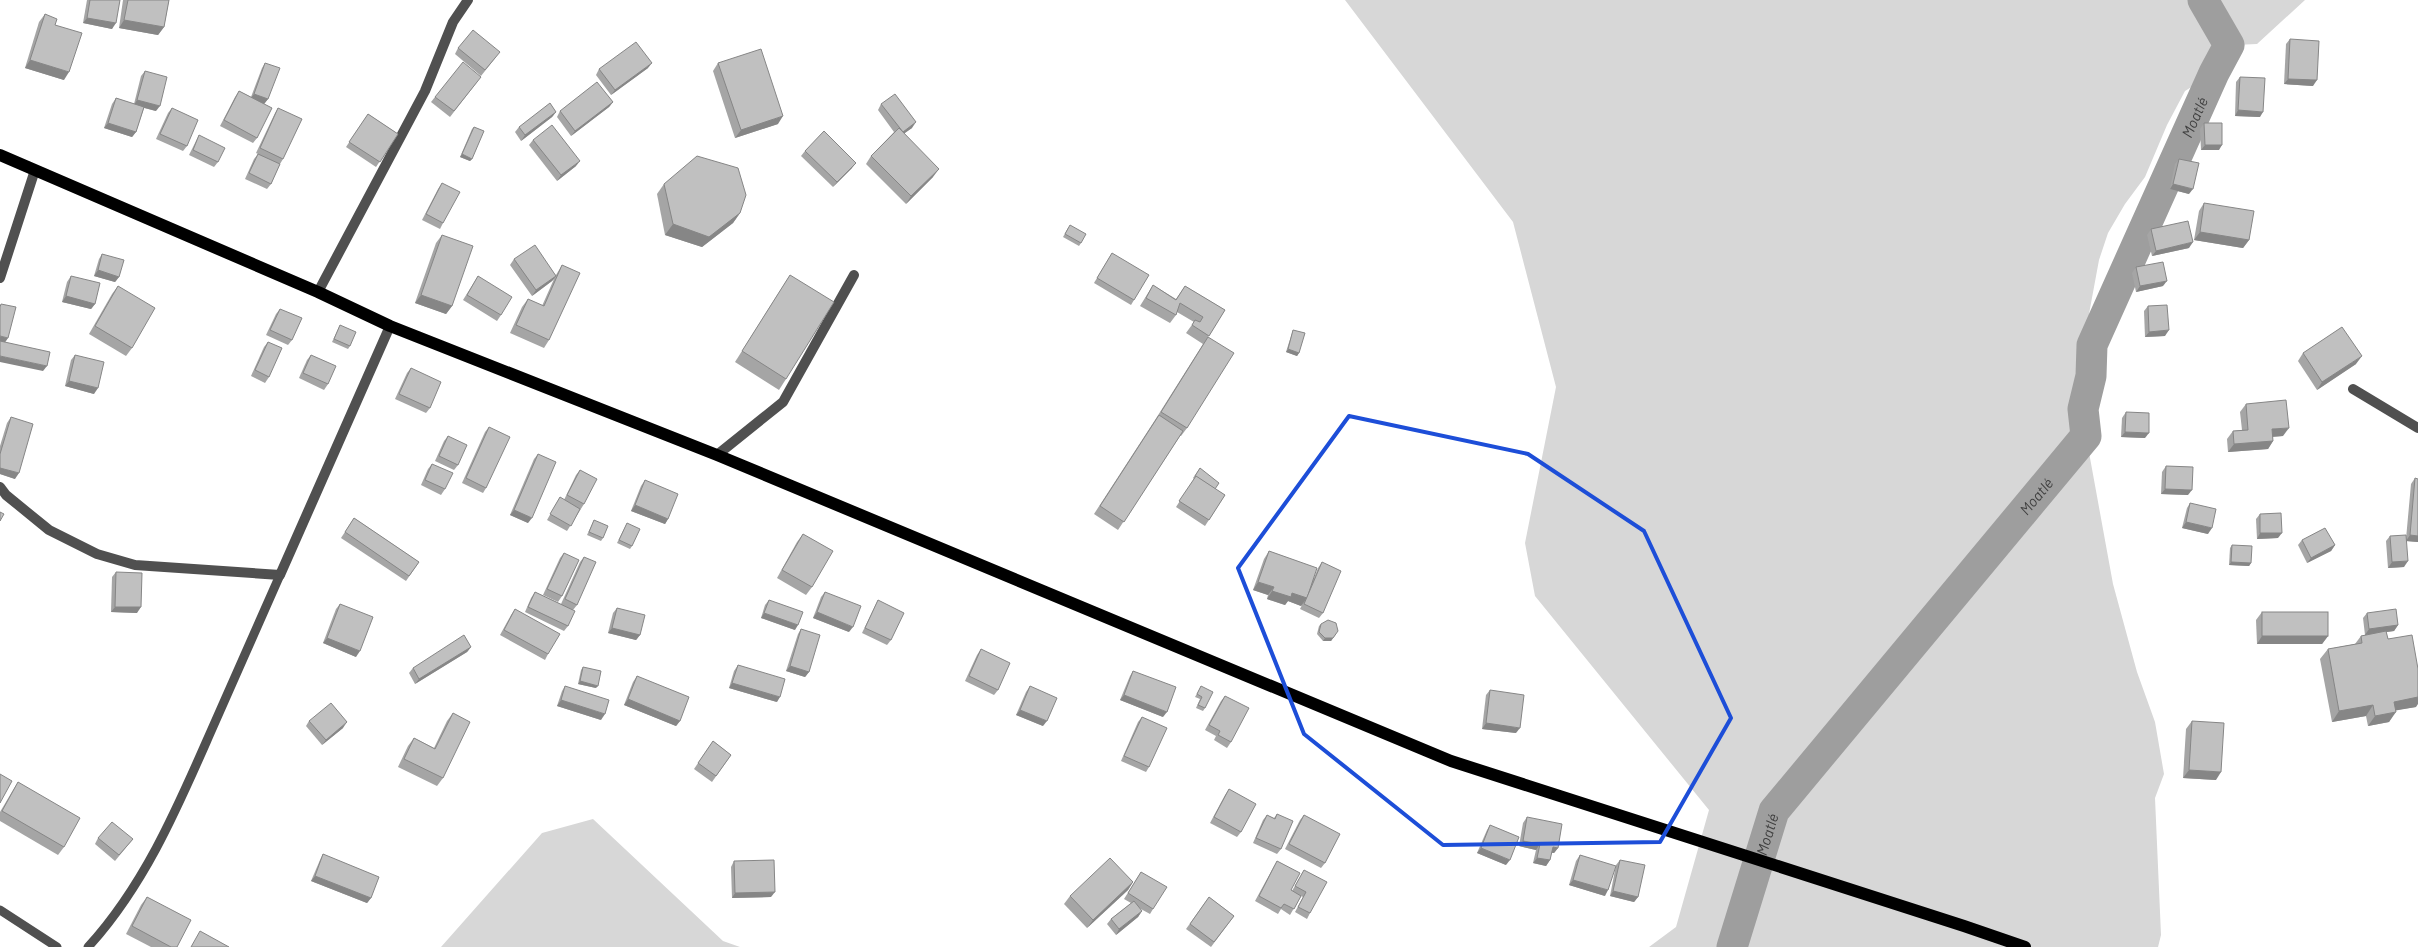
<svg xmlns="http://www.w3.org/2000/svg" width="2418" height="947" font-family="Barlow,sans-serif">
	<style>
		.green { fill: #d7d7d7 }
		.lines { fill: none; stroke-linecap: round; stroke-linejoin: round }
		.river { stroke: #9e9e9e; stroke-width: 31 }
		.service { stroke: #505050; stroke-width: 9 }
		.minor { stroke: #505050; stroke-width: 10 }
		.primary { stroke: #000; stroke-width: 12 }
		.wall { fill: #a5a5a5 }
		.shaded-wall { fill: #868686 }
		.building { fill: #c0c0c0; stroke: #868686 }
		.marked { fill: none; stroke: #1d4ed8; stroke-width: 4; stroke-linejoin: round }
		.labels { text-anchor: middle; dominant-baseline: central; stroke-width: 4; stroke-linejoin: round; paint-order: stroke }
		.water-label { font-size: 15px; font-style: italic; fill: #3f3f3f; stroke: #fff }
	</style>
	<rect width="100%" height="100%" fill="#fff"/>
	<!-- green -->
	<g class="green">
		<path d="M 1345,0 L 2305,0 L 2257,44 L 2235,45 L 2214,73 L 2185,91 L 2167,125 L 2145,177 L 2125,204 L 2108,233 L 2099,260 L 2089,314 L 2092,345 L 2091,376 L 2083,409 L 2086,436 L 2113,584 L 2137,672 L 2155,722 L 2164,774 L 2155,798 L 2161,935 L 2158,947 L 1649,947 L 1676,927 L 1709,810 L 1535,596 L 1525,543 L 1556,387 L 1513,222 Z"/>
		<path d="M 593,819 L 723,941 L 740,947 L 441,947 L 542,833 Z"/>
	</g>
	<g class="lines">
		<!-- river -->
		<path class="river" id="s1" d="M 1732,947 L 1774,811 L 2086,436 L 2083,409 L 2091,376 L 2092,345 L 2214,73 L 2229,45 L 2203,0"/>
		<!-- service -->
		<g class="service">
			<path d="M 0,910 L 57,947"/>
			<path d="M 88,947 C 143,887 176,811 208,738 C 232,684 256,629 280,575"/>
		</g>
		<!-- minor -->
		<g class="minor">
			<path d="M 0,278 L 35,170"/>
			<path d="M 318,292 L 425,91 L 453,22 L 468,0"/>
			<path d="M 2353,389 L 2418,428"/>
			<path d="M 717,455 L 783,402 L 854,275"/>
			<path d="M 0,487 L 6,495 L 49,530 L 97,554 L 135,565 L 280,575 L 390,326"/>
		</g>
		<!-- primary -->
		<path class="primary" d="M 0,155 L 318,292 L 390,326 L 717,455 L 1451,761 L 1964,926 L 2025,947"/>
	</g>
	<!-- wall -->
	<g class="wall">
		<path d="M 87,0 L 120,0 L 112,29 L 83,23 Z"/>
		<path d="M 123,0 L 169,0 L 164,27 L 158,35 L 119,28 Z"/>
		<path d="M 45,14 L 55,25 L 64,80 L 25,68 L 39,22 Z"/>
		<path d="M 2290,39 L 2313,86 L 2284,84 L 2286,44 Z"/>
		<path d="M 458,48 L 496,57 L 481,76 L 455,54 Z"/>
		<path d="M 265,63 L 268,99 L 264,104 L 257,138 L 253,143 L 220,126 L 235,97 L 239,91 L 251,97 L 262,68 Z"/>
		<path d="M 718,63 L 778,124 L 735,138 L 713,71 Z"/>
		<path d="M 648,68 L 611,95 L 596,75 L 599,69 Z"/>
		<path d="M 145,71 L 156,111 L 144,108 L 136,132 L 132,137 L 104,128 L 112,104 L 116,98 L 134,104 L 141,76 Z"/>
		<path d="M 2240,77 L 2260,117 L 2235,116 L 2236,82 Z"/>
		<path d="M 477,82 L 450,117 L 431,102 L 435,97 Z"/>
		<path d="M 613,102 L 609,107 L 571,136 L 557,117 L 560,111 Z"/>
		<path d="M 881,104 L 912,128 L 904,133 L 933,177 L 906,204 L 866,164 L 871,156 L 894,132 L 878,110 Z"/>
		<path d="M 172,108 L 187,146 L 183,151 L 156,139 L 168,113 Z"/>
		<path d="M 278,108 L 283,159 L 280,164 L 271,184 L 267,189 L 245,179 L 254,159 L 258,154 L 256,153 L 275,113 Z"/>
		<path d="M 556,112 L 552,117 L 521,141 L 515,132 L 519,127 Z"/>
		<path d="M 368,114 L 398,134 L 376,167 L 346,147 Z"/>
		<path d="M 2204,123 L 2219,150 L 2201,150 L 2200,129 Z"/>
		<path d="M 474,127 L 472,159 L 470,161 L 460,157 L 472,129 Z"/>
		<path d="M 199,135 L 218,162 L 214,167 L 189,155 Z"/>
		<path d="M 533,140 L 576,166 L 557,181 L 529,145 Z"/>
		<path d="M 805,151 L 852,168 L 833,187 L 801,156 Z"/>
		<path d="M 2179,159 L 2189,194 L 2170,189 L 2175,164 Z"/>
		<path d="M 442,183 L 443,223 L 440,229 L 422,220 L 438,189 Z"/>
		<path d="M 664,184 L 740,213 L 733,223 L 702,247 L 665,235 L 657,194 Z"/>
		<path d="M 2204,203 L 2249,240 L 2243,248 L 2194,240 L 2199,211 Z"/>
		<path d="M 1068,228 L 1081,243 L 1079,246 L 1063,237 Z"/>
		<path d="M 2151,229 L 2189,248 L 2152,256 L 2147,235 Z"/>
		<path d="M 442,235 L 452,306 L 446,314 L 415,303 L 436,243 Z"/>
		<path d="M 1112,253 L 1134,300 L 1131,305 L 1094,283 Z"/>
		<path d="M 102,254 L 119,277 L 115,282 L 94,276 L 99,259 Z"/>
		<path d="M 514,259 L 556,275 L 562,265 L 549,340 L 544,348 L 510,333 L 522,307 L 528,299 L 542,306 L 554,279 L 552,281 L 532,296 L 510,265 Z"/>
		<path d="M 2136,267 L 2163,286 L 2136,292 L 2132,273 Z"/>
		<path d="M 790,275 L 786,379 L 779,390 L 735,362 Z"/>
		<path d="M 71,276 L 95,304 L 91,309 L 62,302 L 67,282 Z"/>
		<path d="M 478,276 L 501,315 L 497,321 L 463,300 Z"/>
		<path d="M 1153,285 L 1176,299 L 1185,286 L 1225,310 L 1208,337 L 1187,428 L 1181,436 L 1180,436 L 1118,530 L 1094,514 L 1155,420 L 1203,344 L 1186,333 L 1194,322 L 1177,312 L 1176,315 L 1170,323 L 1140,306 Z"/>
		<path d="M 118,286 L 132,348 L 126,356 L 89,334 L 112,294 Z"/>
		<path d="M 2148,306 L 2165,336 L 2145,337 L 2144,311 Z"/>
		<path d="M 280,309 L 292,340 L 288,345 L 266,335 L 276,314 Z"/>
		<path d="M 340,325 L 350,346 L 348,349 L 332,342 Z"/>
		<path d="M 1293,330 L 1299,353 L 1297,356 L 1286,352 L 1292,333 Z"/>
		<path d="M 268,342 L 269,377 L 265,383 L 251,376 L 264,347 Z"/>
		<path d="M 2303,353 L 2356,364 L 2317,390 L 2298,361 Z"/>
		<path d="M 75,355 L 94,394 L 65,386 L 71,360 Z"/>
		<path d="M 311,355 L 328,384 L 324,390 L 299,378 L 307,360 Z"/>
		<path d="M 411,368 L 430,408 L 426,413 L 395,399 L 407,373 Z"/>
		<path d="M 2246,404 L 2283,436 L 2273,437 L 2273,441 L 2268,449 L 2228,452 L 2227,439 L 2233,431 L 2242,430 L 2240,412 Z"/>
		<path d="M 2126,412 L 2145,438 L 2121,437 L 2122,418 Z"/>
		<path d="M 11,417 L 15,479 L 0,474 L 0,446 L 7,423 Z"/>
		<path d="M 489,427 L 486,488 L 483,493 L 462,483 L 485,432 Z"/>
		<path d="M 448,436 L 458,465 L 454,470 L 435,461 L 444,441 Z"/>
		<path d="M 538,454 L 528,523 L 510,515 L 534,459 Z"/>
		<path d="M 432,464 L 445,489 L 441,495 L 421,485 L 428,469 Z"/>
		<path d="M 2166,466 L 2188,495 L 2161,494 L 2162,472 Z"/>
		<path d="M 1200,468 L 1215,489 L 1225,495 L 1205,526 L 1176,507 L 1194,479 L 1193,478 Z"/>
		<path d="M 580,470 L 584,504 L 567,531 L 547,520 L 560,497 L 564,500 L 576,475 Z"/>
		<path d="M 2415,478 L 2418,542 L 2406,541 L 2404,567 L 2388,568 L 2386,541 L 2390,536 L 2406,539 L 2411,484 Z"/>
		<path d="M 645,480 L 668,519 L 665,524 L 631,511 L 641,486 Z"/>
		<path d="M 2190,503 L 2208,534 L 2182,528 L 2187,508 Z"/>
		<path d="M 2260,514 L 2278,538 L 2257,539 L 2256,519 Z"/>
		<path d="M 354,518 L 419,562 L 406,581 L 341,538 Z"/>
		<path d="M 594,520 L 603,538 L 601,541 L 587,535 Z"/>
		<path d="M 627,523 L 632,546 L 630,549 L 617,543 Z"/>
		<path d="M 803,534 L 812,587 L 806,595 L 777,578 L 797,542 Z"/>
		<path d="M 2302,540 L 2335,545 L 2331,551 L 2307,563 L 2298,545 Z"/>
		<path d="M 2232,545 L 2251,563 L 2249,566 L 2229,565 L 2230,548 Z"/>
		<path d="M 1269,551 L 1314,578 L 1318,568 L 1322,562 L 1323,613 L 1319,618 L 1300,609 L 1302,605 L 1301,606 L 1288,601 L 1285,605 L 1267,599 L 1268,595 L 1253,590 L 1264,559 Z"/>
		<path d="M 564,553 L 562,596 L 558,602 L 543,595 L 560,558 Z"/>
		<path d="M 584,557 L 577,605 L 573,610 L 568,626 L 564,631 L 525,612 L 531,598 L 535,592 L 561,604 L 580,562 Z"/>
		<path d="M 116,572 L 137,613 L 111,612 L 112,577 Z"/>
		<path d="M 825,592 L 849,632 L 813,618 L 821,597 Z"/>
		<path d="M 769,600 L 795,630 L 761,618 L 765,605 Z"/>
		<path d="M 878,600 L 891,640 L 887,645 L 862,633 L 875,606 Z"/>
		<path d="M 340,604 L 356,657 L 323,643 L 336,609 Z"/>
		<path d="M 617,608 L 640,635 L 636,640 L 608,633 L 613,613 Z"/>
		<path d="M 515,609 L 548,654 L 545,660 L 500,635 L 511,615 Z"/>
		<path d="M 2262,612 L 2328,636 L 2322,644 L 2257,644 L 2256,620 Z"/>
		<path d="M 2367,613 L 2398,625 L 2394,631 L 2386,632 L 2388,639 L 2416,707 L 2396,710 L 2389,722 L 2368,726 L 2366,716 L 2332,722 L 2320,659 L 2328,649 L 2355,644 L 2361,636 L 2365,635 L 2363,618 Z"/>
		<path d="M 1321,624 L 1336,634 L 1331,641 L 1323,641 L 1317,634 L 1319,626 Z"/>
		<path d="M 801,629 L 809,672 L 805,677 L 786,671 L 798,634 Z"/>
		<path d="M 471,647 L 467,652 L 415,684 L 409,673 L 413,668 Z"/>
		<path d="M 981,649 L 998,690 L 994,695 L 965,681 L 977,655 Z"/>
		<path d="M 738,665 L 777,702 L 729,688 L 734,671 Z"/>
		<path d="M 583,667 L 596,688 L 578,684 L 581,670 Z"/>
		<path d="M 1133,671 L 1163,717 L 1120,700 L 1130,676 Z"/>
		<path d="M 637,676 L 680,721 L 676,726 L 624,705 L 633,682 Z"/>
		<path d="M 565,686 L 601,720 L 557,706 L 562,691 Z"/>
		<path d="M 1030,686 L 1043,726 L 1016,715 L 1026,692 Z"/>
		<path d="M 1201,686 L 1205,708 L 1203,711 L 1196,708 L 1200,699 L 1195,697 Z"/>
		<path d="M 1490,690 L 1516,733 L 1482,729 L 1486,695 Z"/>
		<path d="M 1225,696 L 1231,742 L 1227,748 L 1214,740 L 1216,736 L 1205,730 L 1221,701 Z"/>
		<path d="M 453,713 L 443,778 L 437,786 L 398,767 L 408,746 L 414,738 L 434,748 L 447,721 Z"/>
		<path d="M 1142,717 L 1149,767 L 1146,772 L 1121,761 L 1138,722 Z"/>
		<path d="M 309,721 L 343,728 L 322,745 L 306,726 Z"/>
		<path d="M 2192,721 L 2216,780 L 2183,778 L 2186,729 Z"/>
		<path d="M 713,741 L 731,755 L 712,782 L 694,769 Z"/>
		<path d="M 18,782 L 64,847 L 58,855 L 0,821 L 0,812 L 13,790 Z"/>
		<path d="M 1229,789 L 1241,832 L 1237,837 L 1210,823 L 1225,795 Z"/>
		<path d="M 1277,814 L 1281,849 L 1277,854 L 1253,843 L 1263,820 L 1267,815 L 1274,818 Z"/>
		<path d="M 1304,815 L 1325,863 L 1321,868 L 1285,849 L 1300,820 Z"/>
		<path d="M 1527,817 L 1558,848 L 1554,853 L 1551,853 L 1550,860 L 1546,866 L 1533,863 L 1536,850 L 1519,846 L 1523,823 Z"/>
		<path d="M 1490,825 L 1506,865 L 1477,853 L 1487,830 Z"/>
		<path d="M 98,838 L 133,839 L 115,861 L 95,844 Z"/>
		<path d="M 323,854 L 371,898 L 367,903 L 311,881 L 320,860 Z"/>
		<path d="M 1580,855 L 1605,896 L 1569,885 L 1576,861 Z"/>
		<path d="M 1620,860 L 1638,897 L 1634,902 L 1610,896 L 1616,865 Z"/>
		<path d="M 734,861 L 771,897 L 732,898 L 731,867 Z"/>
		<path d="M 1277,861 L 1292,891 L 1304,870 L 1310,913 L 1307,919 L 1295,912 L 1303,897 L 1301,896 L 1290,915 L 1281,909 L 1278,914 L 1255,901 L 1274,866 Z"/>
		<path d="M 1141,872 L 1153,909 L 1150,914 L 1139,908 L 1142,911 L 1138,917 L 1116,935 L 1107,924 L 1111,919 L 1131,903 L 1124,899 Z"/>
		<path d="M 1133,882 L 1128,890 L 1087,928 L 1064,904 L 1070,896 Z"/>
		<path d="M 147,897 L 177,947 L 151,947 L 126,934 L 141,905 Z"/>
		<path d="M 1209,897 L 1234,916 L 1211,947 L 1186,929 Z"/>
	</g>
	<!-- shaded-wall -->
	<g class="shaded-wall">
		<path d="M 87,18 L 116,23 L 112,29 L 83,23 Z"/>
		<path d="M 124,20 L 164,27 L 158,35 L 119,28 Z"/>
		<path d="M 30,60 L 69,72 L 64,80 L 25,68 Z"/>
		<path d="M 652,63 L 648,68 L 611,95 L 615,90 Z"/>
		<path d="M 2288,79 L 2317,80 L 2313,86 L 2284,84 Z"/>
		<path d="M 254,94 L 268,99 L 264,104 L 250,99 Z"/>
		<path d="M 137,100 L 160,106 L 156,111 L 134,105 Z"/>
		<path d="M 613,102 L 609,107 L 571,136 L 575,131 Z"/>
		<path d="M 2238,110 L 2263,112 L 2260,117 L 2235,116 Z"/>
		<path d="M 556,112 L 552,117 L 521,141 L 525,135 Z"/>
		<path d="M 783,116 L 778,124 L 735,138 L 741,130 Z"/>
		<path d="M 916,122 L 912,128 L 898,138 L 902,132 Z"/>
		<path d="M 108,123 L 136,132 L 132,137 L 104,128 Z"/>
		<path d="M 2205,145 L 2222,145 L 2219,150 L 2201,150 Z"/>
		<path d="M 462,154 L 472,159 L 470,161 L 460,157 Z"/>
		<path d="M 580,161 L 576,166 L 557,181 L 561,175 Z"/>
		<path d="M 856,163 L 852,168 L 833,187 L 837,182 Z"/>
		<path d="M 939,169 L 933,177 L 906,204 L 911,196 Z"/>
		<path d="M 2173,184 L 2193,189 L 2189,194 L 2170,189 Z"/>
		<path d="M 740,213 L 733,223 L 702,247 L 665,235 L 673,224 Z"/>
		<path d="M 2200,232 L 2249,240 L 2243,248 L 2194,240 Z"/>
		<path d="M 2193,242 L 2189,248 L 2152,256 L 2156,251 Z"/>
		<path d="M 98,270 L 119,277 L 115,282 L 94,276 Z"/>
		<path d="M 556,276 L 552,281 L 532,296 L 536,290 Z"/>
		<path d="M 2167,281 L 2163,286 L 2136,292 L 2140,286 Z"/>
		<path d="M 421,295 L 452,306 L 446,314 L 415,303 Z"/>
		<path d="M 66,296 L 95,304 L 91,309 L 62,302 Z"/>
		<path d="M 2169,330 L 2165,336 L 2145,337 L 2149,332 Z"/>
		<path d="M 0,336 L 8,338 L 4,344 L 0,343 Z"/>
		<path d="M 1288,349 L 1299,353 L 1297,356 L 1286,352 Z"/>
		<path d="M 0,356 L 47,366 L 43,371 L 0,362 Z"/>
		<path d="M 2362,356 L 2356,364 L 2317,390 L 2322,382 Z"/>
		<path d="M 69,381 L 98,388 L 94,394 L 65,386 Z"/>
		<path d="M 2289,428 L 2283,436 L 2267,437 L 2272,429 Z"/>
		<path d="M 2125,432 L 2149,433 L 2145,438 L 2121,437 Z"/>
		<path d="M 2273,441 L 2268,449 L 2228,452 L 2234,444 Z"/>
		<path d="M 0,468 L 19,473 L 15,479 L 0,474 Z"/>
		<path d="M 2165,489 L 2192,490 L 2188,495 L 2161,494 Z"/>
		<path d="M 635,505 L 668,519 L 665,524 L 631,511 Z"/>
		<path d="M 514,510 L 532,518 L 528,523 L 510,515 Z"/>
		<path d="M 2186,522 L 2212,528 L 2208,534 L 2182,528 Z"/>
		<path d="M 2260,533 L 2282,533 L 2278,538 L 2257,539 Z"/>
		<path d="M 2410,535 L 2418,536 L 2418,542 L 2406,541 Z"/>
		<path d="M 2335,545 L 2331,551 L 2307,563 L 2311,558 Z"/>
		<path d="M 2408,561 L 2404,567 L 2388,568 L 2392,562 Z"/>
		<path d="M 2231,562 L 2251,563 L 2249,566 L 2229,565 Z"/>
		<path d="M 1258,582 L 1274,587 L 1268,595 L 1253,590 Z"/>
		<path d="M 1272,591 L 1292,593 L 1307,598 L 1301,606 L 1288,601 L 1285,605 L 1267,599 Z"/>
		<path d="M 115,607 L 141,607 L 137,613 L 111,612 Z"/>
		<path d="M 817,612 L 853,627 L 849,632 L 813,618 Z"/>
		<path d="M 764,613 L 798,625 L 795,630 L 761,618 Z"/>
		<path d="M 2398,625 L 2394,631 L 2365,635 L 2369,629 Z"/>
		<path d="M 612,628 L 640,635 L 636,640 L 608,633 Z"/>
		<path d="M 2262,636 L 2328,636 L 2322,644 L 2257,644 Z"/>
		<path d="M 327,638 L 360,651 L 356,657 L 323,643 Z"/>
		<path d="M 1325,638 L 1333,638 L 1331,641 L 1323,641 Z"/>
		<path d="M 471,647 L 467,652 L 415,684 L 419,679 Z"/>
		<path d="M 790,666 L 809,672 L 805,677 L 786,671 Z"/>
		<path d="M 580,681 L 598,686 L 596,688 L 578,684 Z"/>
		<path d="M 732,683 L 780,697 L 777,702 L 729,688 Z"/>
		<path d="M 2418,693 L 2418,704 L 2416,707 L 2387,712 L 2394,702 Z"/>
		<path d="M 1124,695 L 1167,712 L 1163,717 L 1120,700 Z"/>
		<path d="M 628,699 L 680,721 L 676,726 L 624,705 Z"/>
		<path d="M 561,700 L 605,714 L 601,720 L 557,706 Z"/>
		<path d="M 2373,705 L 2366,716 L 2332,722 L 2339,711 Z"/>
		<path d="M 1020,710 L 1047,721 L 1043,726 L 1016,715 Z"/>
		<path d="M 2396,712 L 2389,722 L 2368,726 L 2375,716 Z"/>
		<path d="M 347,722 L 343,728 L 322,745 L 326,740 Z"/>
		<path d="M 1486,723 L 1520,728 L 1516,733 L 1482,729 Z"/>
		<path d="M 2189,770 L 2221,772 L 2216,780 L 2183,778 Z"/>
		<path d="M 1523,841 L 1540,844 L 1536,850 L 1519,846 Z"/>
		<path d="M 1553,847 L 1558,848 L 1554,853 L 1549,852 Z"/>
		<path d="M 1481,848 L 1510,860 L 1506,865 L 1477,853 Z"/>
		<path d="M 1537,858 L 1550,860 L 1546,866 L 1533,863 Z"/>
		<path d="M 315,876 L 371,898 L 367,903 L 311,881 Z"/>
		<path d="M 1573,880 L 1608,890 L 1605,896 L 1569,885 Z"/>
		<path d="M 1133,882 L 1128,890 L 1087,928 L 1093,920 Z"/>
		<path d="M 1613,891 L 1638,897 L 1634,902 L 1610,896 Z"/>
		<path d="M 775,892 L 771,897 L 732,898 L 735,893 Z"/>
		<path d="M 1142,911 L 1138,917 L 1116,935 L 1119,929 Z"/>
	</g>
	<!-- building -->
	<g class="building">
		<path d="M 90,0 L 120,0 L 116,23 L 87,18 Z"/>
		<path d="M 128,0 L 169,0 L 164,27 L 124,20 Z"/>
		<path d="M 45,14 L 57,19 L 55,25 L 82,33 L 69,72 L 30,60 Z"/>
		<path d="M 473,30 L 500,52 L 485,70 L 458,48 Z"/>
		<path d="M 2290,39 L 2319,41 L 2317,80 L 2288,79 Z"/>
		<path d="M 636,42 L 652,63 L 615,90 L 599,69 Z"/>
		<path d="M 761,49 L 783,116 L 741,130 L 718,63 Z"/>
		<path d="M 463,62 L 481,77 L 454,111 L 435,97 Z"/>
		<path d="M 265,63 L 280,68 L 268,99 L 254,94 Z"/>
		<path d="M 145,71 L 167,77 L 160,106 L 137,100 Z"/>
		<path d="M 2240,77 L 2265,78 L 2263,112 L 2238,110 Z"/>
		<path d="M 597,82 L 613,102 L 575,131 L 560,111 Z"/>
		<path d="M 239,91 L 272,108 L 257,138 L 224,120 Z"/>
		<path d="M 895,94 L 916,122 L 903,132 L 881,104 Z"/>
		<path d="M 116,98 L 144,107 L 136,132 L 108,123 Z"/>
		<path d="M 550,103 L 556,112 L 525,135 L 519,127 Z"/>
		<path d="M 172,108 L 198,120 L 187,146 L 160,134 Z"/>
		<path d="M 278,108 L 302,119 L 283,159 L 260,148 Z"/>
		<path d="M 368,114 L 398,134 L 380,162 L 349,142 Z"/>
		<path d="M 2204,123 L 2222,123 L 2222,145 L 2205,145 Z"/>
		<path d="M 552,125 L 580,161 L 561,175 L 533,140 Z"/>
		<path d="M 474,127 L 484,131 L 472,159 L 462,154 Z"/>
		<path d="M 899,128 L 939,169 L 911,196 L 871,156 Z"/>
		<path d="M 824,131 L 856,163 L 837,182 L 805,151 Z"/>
		<path d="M 199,135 L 225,148 L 218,162 L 193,150 Z"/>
		<path d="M 258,154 L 280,164 L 271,184 L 249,173 Z"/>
		<path d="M 697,156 L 738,168 L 746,195 L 740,213 L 709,237 L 673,224 L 664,184 Z"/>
		<path d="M 2179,159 L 2199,163 L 2193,189 L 2173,184 Z"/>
		<path d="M 442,183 L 460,192 L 443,223 L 426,214 Z"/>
		<path d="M 2204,203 L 2254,211 L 2249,240 L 2200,232 Z"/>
		<path d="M 2188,221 L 2193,242 L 2156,251 L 2151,229 Z"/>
		<path d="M 1070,225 L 1086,234 L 1081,243 L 1065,234 Z"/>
		<path d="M 442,235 L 473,246 L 452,306 L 421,295 Z"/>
		<path d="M 535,245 L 556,276 L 536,290 L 514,259 Z"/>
		<path d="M 1112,253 L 1149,275 L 1134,300 L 1097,278 Z"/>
		<path d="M 102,254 L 124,260 L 119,277 L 98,270 Z"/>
		<path d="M 2163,262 L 2167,281 L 2140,286 L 2136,267 Z"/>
		<path d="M 562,265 L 580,273 L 549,340 L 516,325 L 528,299 L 544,306 Z"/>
		<path d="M 790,275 L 834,302 L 786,379 L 742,351 Z"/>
		<path d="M 71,276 L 100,283 L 95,304 L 66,296 Z"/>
		<path d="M 478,276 L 512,297 L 501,315 L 467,295 Z"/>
		<path d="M 1153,285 L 1176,300 L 1185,286 L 1225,310 L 1209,336 L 1192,325 L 1195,320 L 1200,322 L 1203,317 L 1180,303 L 1176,315 L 1146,298 Z"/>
		<path d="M 118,286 L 155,308 L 132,348 L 95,326 Z"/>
		<path d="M 1,304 L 16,307 L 8,338 L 0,336 L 0,307 Z"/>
		<path d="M 2167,305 L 2169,330 L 2149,332 L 2148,306 Z"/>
		<path d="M 280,309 L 302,318 L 292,340 L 270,330 Z"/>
		<path d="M 340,325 L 356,332 L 350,346 L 334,339 Z"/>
		<path d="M 2342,327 L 2362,356 L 2322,382 L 2303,353 Z"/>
		<path d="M 1293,330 L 1305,333 L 1299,353 L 1288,349 Z"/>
		<path d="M 1208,337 L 1234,353 L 1187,428 L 1161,412 Z"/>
		<path d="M 0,341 L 50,352 L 47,366 L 0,356 Z"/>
		<path d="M 268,342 L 282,348 L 269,377 L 255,370 Z"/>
		<path d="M 75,355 L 104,362 L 98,388 L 69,381 Z"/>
		<path d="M 311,355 L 336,366 L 328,384 L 303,373 Z"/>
		<path d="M 411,368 L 441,382 L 430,408 L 399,394 Z"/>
		<path d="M 2286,400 L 2289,428 L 2272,429 L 2273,441 L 2234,444 L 2233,431 L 2248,430 L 2246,404 Z"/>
		<path d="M 2126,412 L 2149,413 L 2149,433 L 2125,432 Z"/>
		<path d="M 1159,415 L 1183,431 L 1124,522 L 1100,506 Z"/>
		<path d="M 11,417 L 33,424 L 19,473 L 0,468 L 0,454 Z"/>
		<path d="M 489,427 L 510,437 L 486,488 L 466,478 Z"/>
		<path d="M 448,436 L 467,445 L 458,465 L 439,456 Z"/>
		<path d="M 538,454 L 556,462 L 532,518 L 514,510 Z"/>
		<path d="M 432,464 L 453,473 L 445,489 L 425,480 Z"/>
		<path d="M 2166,466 L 2193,467 L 2192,490 L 2165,489 Z"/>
		<path d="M 1200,468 L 1219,483 L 1215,489 L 1195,476 Z"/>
		<path d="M 580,470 L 597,479 L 584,504 L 567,495 Z"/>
		<path d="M 1196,476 L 1225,495 L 1209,520 L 1179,501 Z"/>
		<path d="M 2415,478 L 2418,479 L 2418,536 L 2410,535 Z"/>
		<path d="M 645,480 L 678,494 L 668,519 L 635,505 Z"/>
		<path d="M 560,497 L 580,509 L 571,526 L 550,514 Z"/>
		<path d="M 2190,503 L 2216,509 L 2212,528 L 2186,522 Z"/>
		<path d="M 0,512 L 4,514 L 0,521 Z"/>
		<path d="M 2281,513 L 2282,533 L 2260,533 L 2260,514 Z"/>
		<path d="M 354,518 L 419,562 L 409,576 L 345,532 Z"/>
		<path d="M 594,520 L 608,526 L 603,538 L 589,532 Z"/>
		<path d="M 627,523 L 640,529 L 632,546 L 619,540 Z"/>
		<path d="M 2325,528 L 2335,545 L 2311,558 L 2302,540 Z"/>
		<path d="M 803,534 L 833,551 L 812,587 L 782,570 Z"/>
		<path d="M 2406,535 L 2408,561 L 2392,562 L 2390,536 Z"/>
		<path d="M 2232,545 L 2252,546 L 2251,563 L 2231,562 Z"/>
		<path d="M 1269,551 L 1317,568 L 1307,598 L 1292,593 L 1291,597 L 1272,591 L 1274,587 L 1258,582 Z"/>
		<path d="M 564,553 L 579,560 L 562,596 L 547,589 Z"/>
		<path d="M 584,557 L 596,562 L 577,605 L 565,599 Z"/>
		<path d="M 1322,562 L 1341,571 L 1323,613 L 1304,604 Z"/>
		<path d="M 116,572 L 142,573 L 141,607 L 115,607 Z"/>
		<path d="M 535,592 L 575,611 L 568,626 L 528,607 Z"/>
		<path d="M 825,592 L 861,606 L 853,627 L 817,612 Z"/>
		<path d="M 769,600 L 803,612 L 798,625 L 764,613 Z"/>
		<path d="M 878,600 L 904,613 L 891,640 L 865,628 Z"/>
		<path d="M 340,604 L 373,617 L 360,651 L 327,638 Z"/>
		<path d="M 617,608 L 645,615 L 640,635 L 612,628 Z"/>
		<path d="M 515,609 L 560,634 L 548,654 L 504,630 Z"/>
		<path d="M 2396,609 L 2398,625 L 2369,629 L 2367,613 Z"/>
		<rect x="2262" y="612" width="66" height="24"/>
		<path d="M 1328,620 L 1336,623 L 1338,631 L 1333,638 L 1325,638 L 1319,632 L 1321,624 Z"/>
		<path d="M 801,629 L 820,635 L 809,672 L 790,666 Z"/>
		<path d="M 2386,631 L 2388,639 L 2412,635 L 2418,669 L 2418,697 L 2394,702 L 2396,712 L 2375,716 L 2373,705 L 2339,711 L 2328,649 L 2362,643 L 2361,636 Z"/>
		<path d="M 464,635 L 471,647 L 419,679 L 413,668 Z"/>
		<path d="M 981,649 L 1010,663 L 998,690 L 969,676 Z"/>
		<path d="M 738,665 L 785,679 L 780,697 L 732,683 Z"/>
		<path d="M 583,667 L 601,671 L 598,686 L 580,681 Z"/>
		<path d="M 1133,671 L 1176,687 L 1167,712 L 1124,695 Z"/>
		<path d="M 637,676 L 689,697 L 680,721 L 628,699 Z"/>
		<path d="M 565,686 L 609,700 L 605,714 L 561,700 Z"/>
		<path d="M 1030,686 L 1057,698 L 1047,721 L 1020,710 Z"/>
		<path d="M 1201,686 L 1213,692 L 1205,708 L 1198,705 L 1202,697 L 1197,694 Z"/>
		<path d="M 1490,690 L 1524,695 L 1520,728 L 1486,723 Z"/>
		<path d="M 1225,696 L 1249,708 L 1231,742 L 1218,735 L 1220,731 L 1209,725 Z"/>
		<path d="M 331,703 L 347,722 L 326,740 L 309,721 Z"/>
		<path d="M 453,713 L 470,722 L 443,778 L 404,759 L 414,738 L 435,749 Z"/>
		<path d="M 1142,717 L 1167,728 L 1149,767 L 1124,756 Z"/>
		<path d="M 2192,721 L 2224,723 L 2221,772 L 2189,770 Z"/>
		<path d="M 713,741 L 731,755 L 716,776 L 698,763 Z"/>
		<path d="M 0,774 L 12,781 L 0,803 Z"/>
		<path d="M 18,782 L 80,818 L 64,847 L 2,811 Z"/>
		<path d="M 1229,789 L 1256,804 L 1241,832 L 1214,817 Z"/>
		<path d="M 1277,814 L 1293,821 L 1281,849 L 1256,838 L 1267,815 L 1275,819 Z"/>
		<path d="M 1304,815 L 1340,834 L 1325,863 L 1289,844 Z"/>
		<path d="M 1527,817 L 1562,824 L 1558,848 L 1553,847 L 1550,860 L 1537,858 L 1540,844 L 1523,841 Z"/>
		<path d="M 112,822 L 133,839 L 119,855 L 98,838 Z"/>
		<path d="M 1490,825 L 1519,837 L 1510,860 L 1481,848 Z"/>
		<path d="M 323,854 L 379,877 L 371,898 L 315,876 Z"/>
		<path d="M 1580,855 L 1616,866 L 1608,890 L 1573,880 Z"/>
		<path d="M 1110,858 L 1133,882 L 1093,920 L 1070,896 Z"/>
		<path d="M 774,860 L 775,892 L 735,893 L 734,861 Z"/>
		<path d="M 1620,860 L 1645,865 L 1638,897 L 1613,891 Z"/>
		<path d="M 1277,861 L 1300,873 L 1291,890 L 1301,896 L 1294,909 L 1284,904 L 1281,908 L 1259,896 Z"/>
		<path d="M 1304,870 L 1327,882 L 1310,913 L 1298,907 L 1306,892 L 1295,886 Z"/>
		<path d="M 1141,872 L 1167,887 L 1153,909 L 1128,893 Z"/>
		<path d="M 147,897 L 191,920 L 177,947 L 171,947 L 132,926 Z"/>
		<path d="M 1209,897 L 1234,916 L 1214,942 L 1190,924 Z"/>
		<path d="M 1134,901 L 1142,911 L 1119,929 L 1111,919 Z"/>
		<path d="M 200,931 L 229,947 L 191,947 Z"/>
	</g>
	<!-- marked area -->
	<path class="marked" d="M 1349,416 L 1528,454 L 1644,531 L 1731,718 L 1660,842 L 1443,845 L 1304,734 L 1238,568 Z"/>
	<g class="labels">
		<!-- water labels -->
		<g class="water-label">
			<text stroke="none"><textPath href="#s1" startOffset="972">Moatlé</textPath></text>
			<text stroke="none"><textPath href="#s1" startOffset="552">Moatlé</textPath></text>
			<text stroke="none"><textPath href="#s1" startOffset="118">Moatlé</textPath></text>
		</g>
	</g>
</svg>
